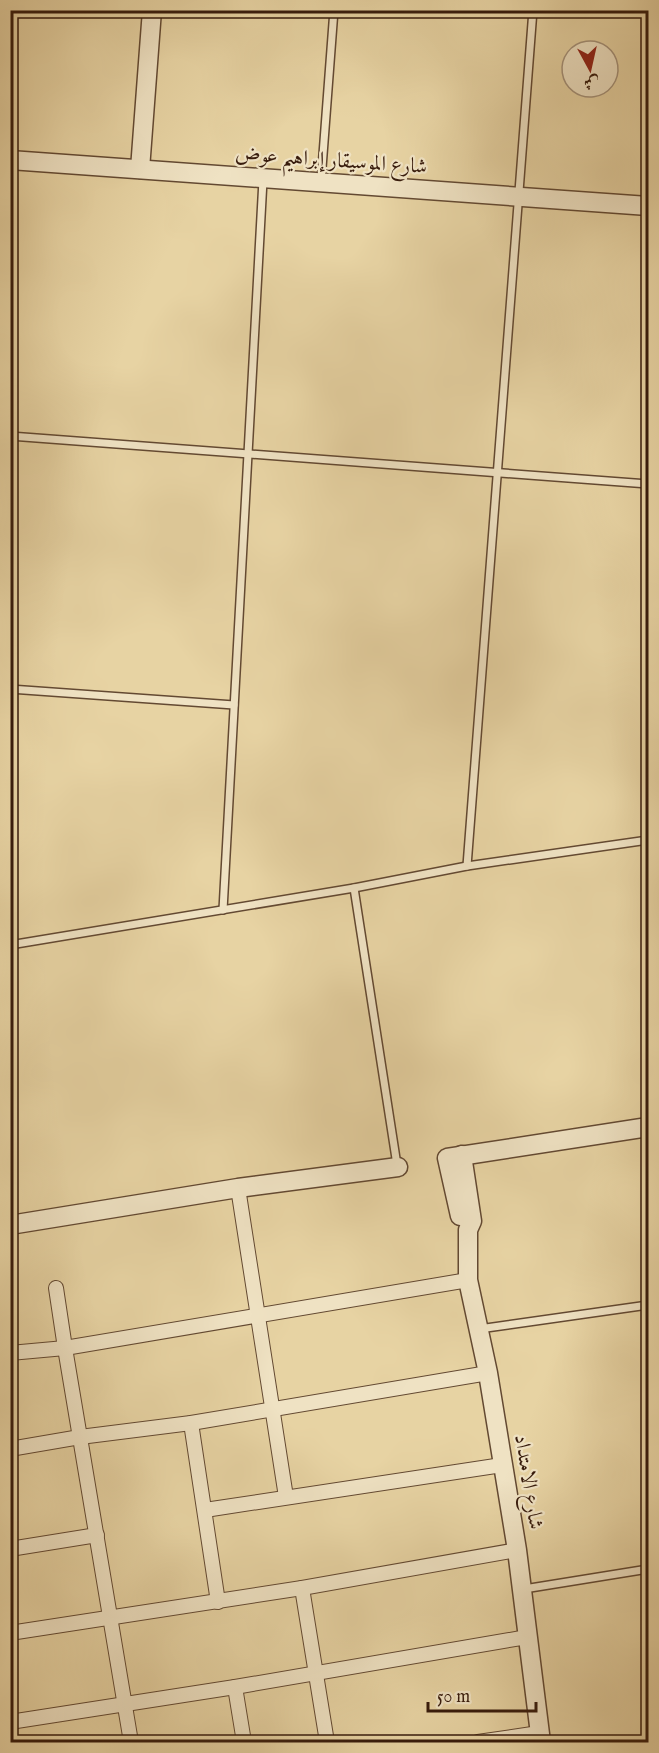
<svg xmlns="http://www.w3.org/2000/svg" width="659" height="1753" font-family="'IM FELL English',Amiri,serif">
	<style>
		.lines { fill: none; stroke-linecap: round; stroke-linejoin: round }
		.service-casing { stroke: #634932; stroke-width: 10 }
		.minor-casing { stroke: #634932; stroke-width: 16 }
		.tertiary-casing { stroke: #634932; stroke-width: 21 }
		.service { stroke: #efe2c3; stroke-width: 7 }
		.minor { stroke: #efe2c3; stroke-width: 14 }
		.tertiary { stroke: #efe2c3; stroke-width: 18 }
		.labels { text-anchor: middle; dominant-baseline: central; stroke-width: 4.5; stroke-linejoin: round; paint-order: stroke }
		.street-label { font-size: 21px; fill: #371b0c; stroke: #efe2c3 }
	</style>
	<rect width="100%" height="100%" fill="#e7d3a3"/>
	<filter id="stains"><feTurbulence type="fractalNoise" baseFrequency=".00333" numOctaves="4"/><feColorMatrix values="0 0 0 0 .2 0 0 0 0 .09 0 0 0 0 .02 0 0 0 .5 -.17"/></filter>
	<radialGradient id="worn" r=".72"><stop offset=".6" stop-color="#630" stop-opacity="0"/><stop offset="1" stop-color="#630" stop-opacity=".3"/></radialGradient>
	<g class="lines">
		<!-- service casing -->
		<g class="service-casing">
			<g id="service">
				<path d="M 321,181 L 334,10"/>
				<path d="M 10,436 L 648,484"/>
				<path d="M 10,689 L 234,705"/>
				<path d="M 467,866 L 533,10"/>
				<path d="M 354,888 L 397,1165"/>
				<path d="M 223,910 L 263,180"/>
				<path d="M 10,945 L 354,888 L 467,866 L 648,840"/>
				<path d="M 479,1329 L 648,1305"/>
				<path d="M 524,1589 L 648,1569"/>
			</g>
		</g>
		<!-- minor casing -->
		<g class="minor-casing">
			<g id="minor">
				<path d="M 238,1188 L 286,1497"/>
				<path d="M 56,1288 L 65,1348 L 131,1742"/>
				<path d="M 10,1353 L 65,1348 L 468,1280"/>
				<path d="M 191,1423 L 218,1602"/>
				<path d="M 10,1449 L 80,1437 L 191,1423 L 488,1373"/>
				<path d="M 205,1510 L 502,1465"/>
				<path d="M 10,1549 L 97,1535"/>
				<path d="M 302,1588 L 327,1742"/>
				<path d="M 10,1633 L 302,1588 L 517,1550"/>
				<path d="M 235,1687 L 244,1742"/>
				<path d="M 10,1722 L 235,1687 L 527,1637"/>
				<path d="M 478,1742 L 539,1733"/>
			</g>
		</g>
		<!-- tertiary casing -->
		<g class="tertiary-casing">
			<g id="tertiary">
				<path d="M 10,160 L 648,206"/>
				<path d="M 140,169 L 152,10"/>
				<path d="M 462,1155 L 472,1221 L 468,1230 L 468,1280 L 488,1373 L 517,1550 L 541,1742"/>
				<path d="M 460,1216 L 447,1158 L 648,1127"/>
				<path d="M 10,1225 L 238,1188 L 398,1167"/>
			</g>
		</g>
		<!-- service -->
		<use href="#service" class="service"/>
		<!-- minor -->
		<use href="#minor" class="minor"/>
		<!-- tertiary -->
		<use href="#tertiary" class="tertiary"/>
	</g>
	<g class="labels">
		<!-- street labels -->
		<g class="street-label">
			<text transform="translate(331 161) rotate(4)">شارع الموسيقار إبراهيم عوض</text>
			<text transform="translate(528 1482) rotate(81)">شارع الامتداد</text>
		</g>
	</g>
	<!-- margin -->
	<rect width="659" height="1753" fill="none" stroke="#e7d3a3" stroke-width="36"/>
	<rect x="12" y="12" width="635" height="1729" fill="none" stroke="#371b0c" stroke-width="3"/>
	<rect x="18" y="18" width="623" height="1717" fill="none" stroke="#371b0c" stroke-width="1.5"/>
	<!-- north arrow -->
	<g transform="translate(590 69) rotate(172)"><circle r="28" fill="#efe2c3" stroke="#a5927a" stroke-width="1.5"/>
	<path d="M0-4.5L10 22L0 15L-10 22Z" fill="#8f2418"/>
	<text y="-9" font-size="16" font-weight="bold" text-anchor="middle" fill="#371b0c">ش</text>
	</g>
	<!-- scale -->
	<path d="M428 1702v9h108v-9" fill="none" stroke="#371b0c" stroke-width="3"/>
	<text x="437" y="1702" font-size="18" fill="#371b0c" stroke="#efe2c3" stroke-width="4.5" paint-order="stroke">50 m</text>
	<rect width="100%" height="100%" filter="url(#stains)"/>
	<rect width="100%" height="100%" fill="url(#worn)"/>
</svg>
